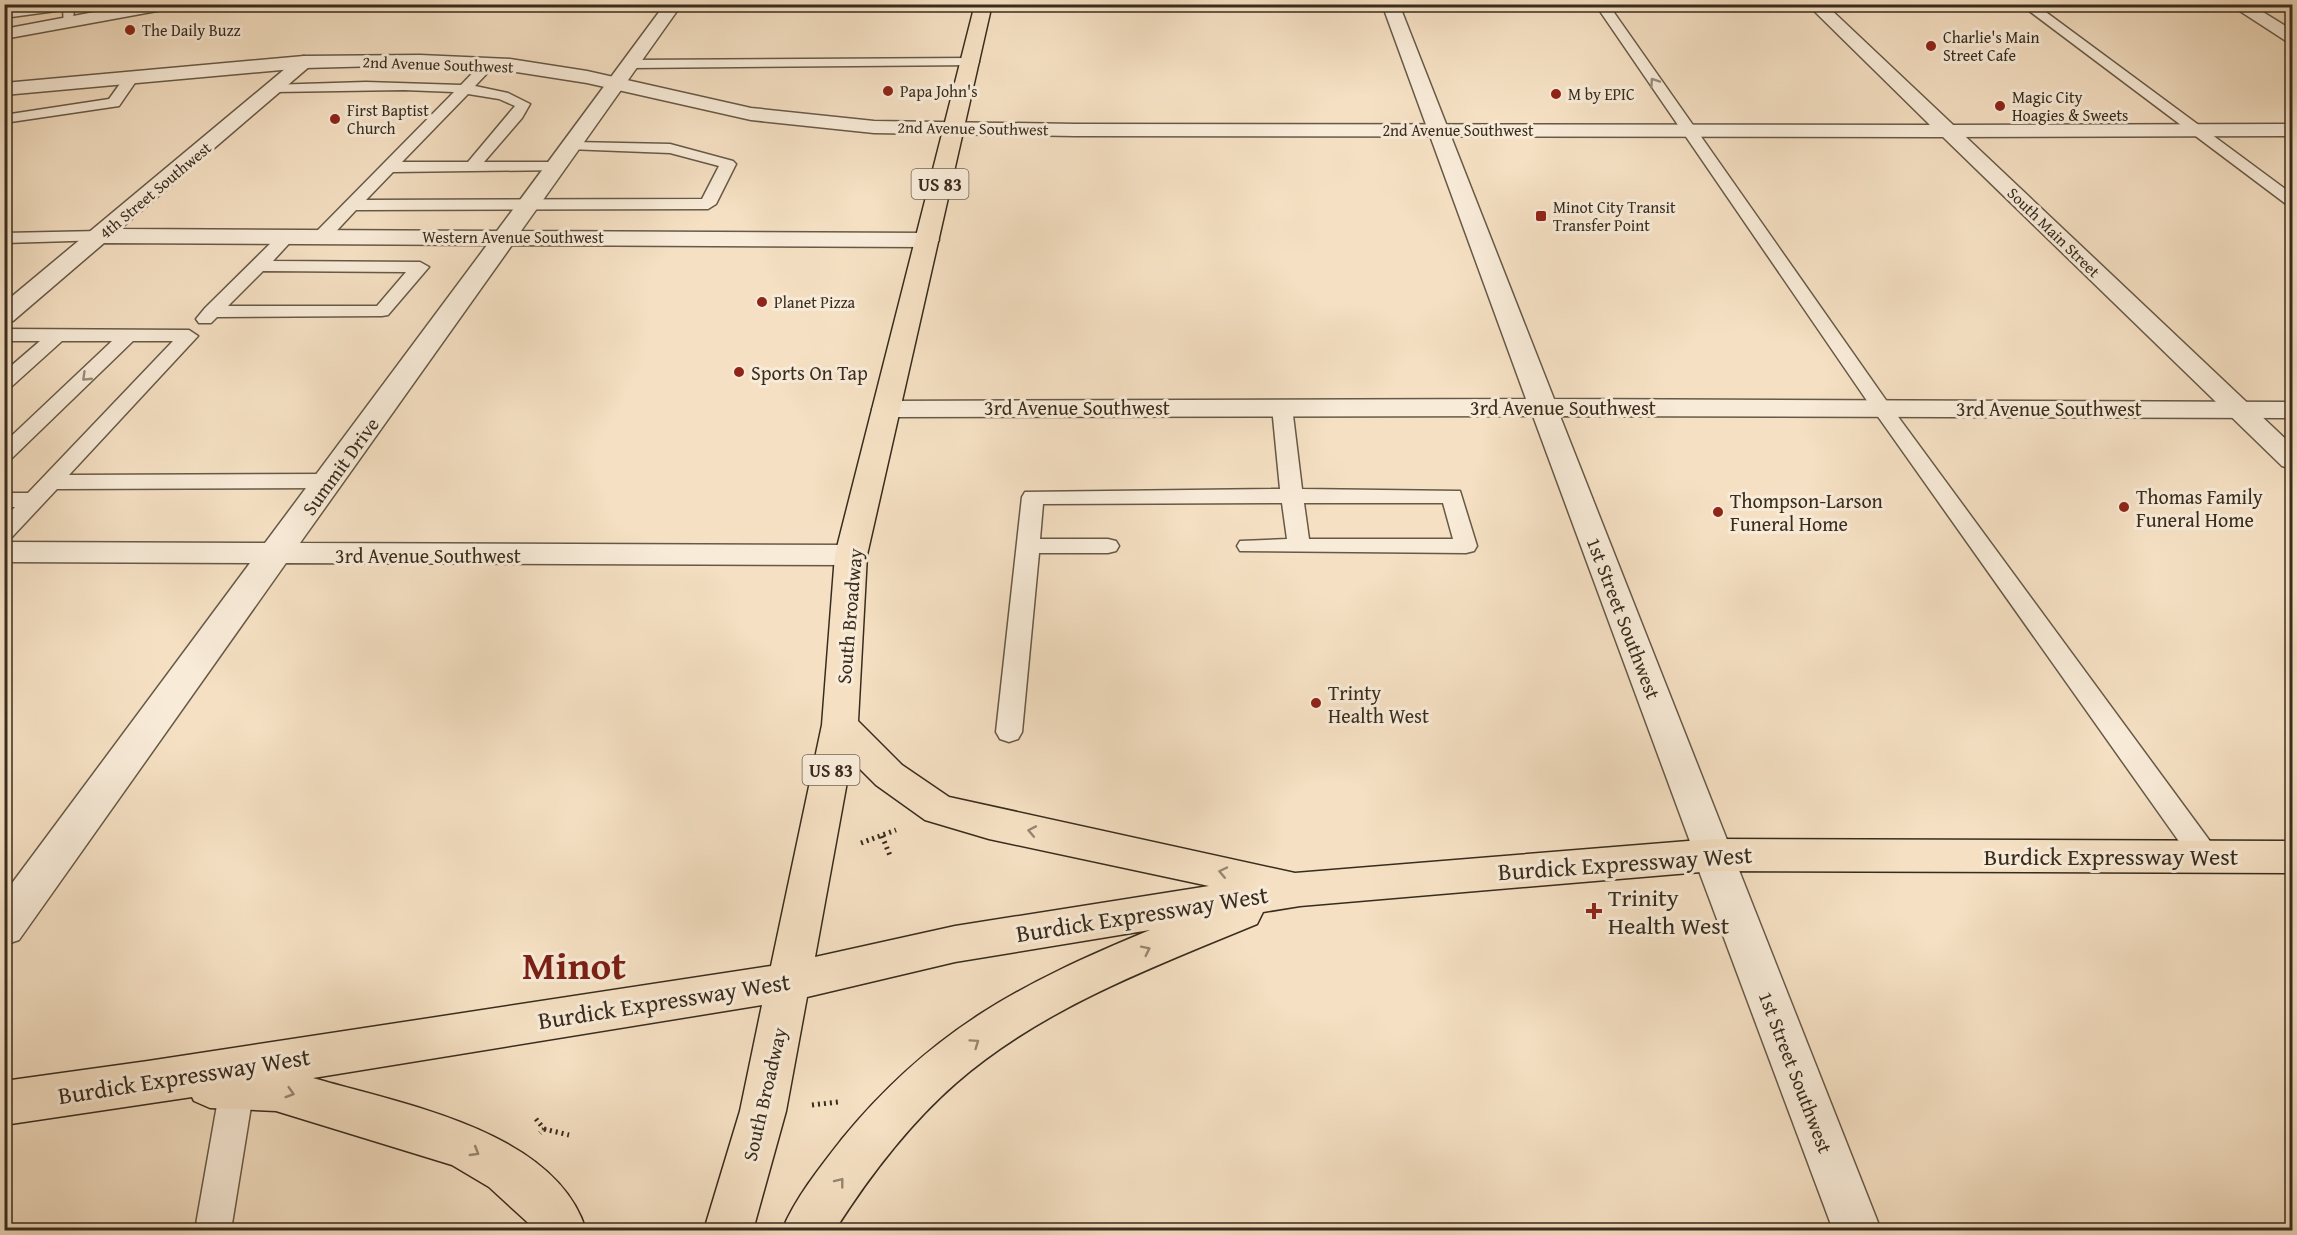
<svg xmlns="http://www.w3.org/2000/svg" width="2297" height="1235" font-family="'Gentium Book Plus',serif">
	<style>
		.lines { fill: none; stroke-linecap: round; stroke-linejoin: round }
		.service-casing { stroke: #675947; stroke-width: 3 }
		.minor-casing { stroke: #675947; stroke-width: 3 }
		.tertiary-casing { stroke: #675947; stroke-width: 3 }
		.primary-casing { stroke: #382c1e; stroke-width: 3 }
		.path { stroke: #382c1e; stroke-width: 5; stroke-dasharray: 2 4; stroke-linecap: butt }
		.service { fill: #f8ebd8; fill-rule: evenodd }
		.minor { fill: #f8ebd8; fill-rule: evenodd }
		.tertiary { fill: #f8ebd8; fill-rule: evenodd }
		.primary { fill: #f5e0c3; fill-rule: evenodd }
		.oneway { stroke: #988c7b }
		.oneway2 { stroke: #968670 }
		.poi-dot { fill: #8f2418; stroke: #f8ebd8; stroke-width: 2 }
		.labels { text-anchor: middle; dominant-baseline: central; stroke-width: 6; stroke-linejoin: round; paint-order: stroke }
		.far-poi-label { font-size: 16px; fill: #382c1e; stroke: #f8ebd8; text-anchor: start }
		.far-street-label { font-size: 16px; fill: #382c1e; stroke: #f8ebd8 }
		.shield { fill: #f8ebd8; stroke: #726556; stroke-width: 1.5 }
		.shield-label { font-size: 18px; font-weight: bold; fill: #382c1e }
		.poi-label { font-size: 20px; fill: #382c1e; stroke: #f8ebd8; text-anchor: start }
		.street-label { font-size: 20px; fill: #382c1e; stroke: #f8ebd8 }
		.near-street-label { font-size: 24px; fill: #382c1e; stroke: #f8ebd8 }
		.near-poi-label { font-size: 24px; fill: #382c1e; stroke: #f8ebd8; text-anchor: start }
		.near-town-label { font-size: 39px; font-weight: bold; fill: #7a1f14; stroke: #f8ebd8 }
	</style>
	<rect width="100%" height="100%" fill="#f5e0c3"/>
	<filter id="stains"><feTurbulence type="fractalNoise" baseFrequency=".00333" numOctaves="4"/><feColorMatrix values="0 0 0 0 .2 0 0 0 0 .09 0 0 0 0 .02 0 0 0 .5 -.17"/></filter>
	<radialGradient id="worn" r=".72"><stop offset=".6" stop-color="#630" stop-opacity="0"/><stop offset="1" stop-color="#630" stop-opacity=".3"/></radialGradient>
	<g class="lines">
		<!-- service casing -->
		<g class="service-casing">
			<g id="service">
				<path d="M 46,4 L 75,4 L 72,25 L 64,25 L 63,10 L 4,18 L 4,10 Z"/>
				<path d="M 1595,4 L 1608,4 L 1888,403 L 2215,848 L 2219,856 L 2215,864 L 2205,868 L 2195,864 L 1874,411 Z"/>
				<path d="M 2020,4 L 2035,4 L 2292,194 L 2292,206 L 2286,204 Z"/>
				<path d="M 972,58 L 979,62 L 977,65 L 632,68 L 625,64 L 632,60 Z"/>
				<path d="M 490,59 L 497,63 L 475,86 L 508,93 L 530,104 L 522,118 L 484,162 L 558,162 L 563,164 L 566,167 L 563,170 L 393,172 L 366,200 L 702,199 L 719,166 L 670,153 L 568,149 L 566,146 L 573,142 L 670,144 L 733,161 L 736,164 L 716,204 L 708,209 L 356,210 L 328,240 L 316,240 L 314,236 L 316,232 L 454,92 L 404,90 L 274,92 L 267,88 L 269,85 L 366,82 L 461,85 L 485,60 ZM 468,94 L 499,99 L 515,106 L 468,162 L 402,162 Z"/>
				<path d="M 132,73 L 139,77 L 119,106 L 4,123 L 4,115 L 109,99 L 127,74 Z"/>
				<path d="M 100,231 L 106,232 L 108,236 L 106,240 L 4,243 L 4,233 Z"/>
				<path d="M 288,231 L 296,236 L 273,261 L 420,262 L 429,267 L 388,315 L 382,316 L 217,317 L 211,323 L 199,323 L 196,319 L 205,308 L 282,232 ZM 263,271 L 406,272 L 377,306 L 228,306 Z"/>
				<path d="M 4,329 L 189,330 L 198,336 L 69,475 L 329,474 L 337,476 L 340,481 L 337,486 L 329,488 L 57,489 L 12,537 L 4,539 L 4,518 L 15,507 L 4,507 L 4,493 L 28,493 L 173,341 L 133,341 L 11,459 L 4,461 L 4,443 L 112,341 L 62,341 L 11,387 L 4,389 L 4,372 L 40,341 L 4,341 Z"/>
				<path d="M 1282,401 L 1289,403 L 1292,407 L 1302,489 L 1460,491 L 1477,546 L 1474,551 L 1466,553 L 1240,551 L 1237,546 L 1240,541 L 1287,539 L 1282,503 L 1043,504 L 1040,539 L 1108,539 L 1116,541 L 1119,546 L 1116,551 L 1108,553 L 1039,553 L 1022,732 L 1018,739 L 1009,742 L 1000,739 L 996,732 L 1022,497 L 1025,492 L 1280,489 L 1272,407 L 1275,403 ZM 1304,503 L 1443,503 L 1453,539 L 1309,539 Z"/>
				<path d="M 237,1072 L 249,1077 L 254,1088 L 231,1230 L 195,1230 L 220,1088 L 225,1077 Z"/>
			</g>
		</g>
		<!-- minor casing -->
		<g class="minor-casing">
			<g id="minor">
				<path d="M 137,4 L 176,4 L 168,9 L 4,39 L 4,29 Z"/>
				<path d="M 665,4 L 682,4 L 521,231 L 927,233 L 935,235 L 939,240 L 935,245 L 927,247 L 512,245 L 300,543 L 851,545 L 862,548 L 867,555 L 862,562 L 851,565 L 286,563 L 19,940 L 4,945 L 4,894 L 250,563 L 4,562 L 4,542 L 265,543 L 487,245 L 104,243 L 13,321 L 4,323 L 4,303 L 298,58 L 304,56 L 313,62 L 310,66 L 120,229 L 497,231 Z"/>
				<path d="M 1382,4 L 1399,4 L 1554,399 L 2292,402 L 2292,418 L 1560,416 L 1733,855 L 1727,866 L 1713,871 L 1699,866 L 1533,416 L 886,417 L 876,415 L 872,409 L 876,403 L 886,401 L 1526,399 Z"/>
				<path d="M 2229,4 L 2250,4 L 2292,30 L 2292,42 L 2286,41 Z"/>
				<path d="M 2292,124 L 2292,136 L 1948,137 L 1941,135 L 1938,131 L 1941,127 L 1948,125 Z"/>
			</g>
		</g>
		<!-- tertiary casing -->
		<g class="tertiary-casing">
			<g id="tertiary">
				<path d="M 1807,4 L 1825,4 L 2292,445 L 2292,469 L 2282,466 L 1943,137 L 1075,136 L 874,133 L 751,120 L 587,83 L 510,71 L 420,65 L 304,68 L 4,95 L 4,83 L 304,56 L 420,55 L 510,59 L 587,71 L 751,108 L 874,121 L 1075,124 L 1930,125 Z"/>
				<path d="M 1713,839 L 1727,844 L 1733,855 L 1881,1230 L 1833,1230 L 1693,855 L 1699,844 Z"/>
			</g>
		</g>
		<!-- primary casing -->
		<g class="primary-casing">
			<path id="primary" d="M 975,4 L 992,4 L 867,555 L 858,721 L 902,765 L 949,797 L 1295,873 L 1713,839 L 2292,841 L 2292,873 L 1713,871 L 1300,906 L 1263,912 L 1257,924 C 1153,967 1042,1008 956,1083 C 909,1124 868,1178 835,1230 L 782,1230 C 796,1197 820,1167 842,1139 C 932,1029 1022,983 1150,930 L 955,962 L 807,997 L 786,1111 L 753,1230 L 704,1230 L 740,1111 L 762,1005 L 313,1078 C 401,1104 555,1130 586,1230 L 536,1230 L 489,1187 L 452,1165 L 276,1111 L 210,1108 L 194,1101 L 192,1097 L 4,1125 L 4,1081 L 148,1061 L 771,966 L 822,725 L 835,555 ZM 851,760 L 876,785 L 925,820 L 989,839 L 1209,886 L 955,926 L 815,957 Z"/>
		</g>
		<!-- path -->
		<g class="path">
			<path d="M 882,836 L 891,858"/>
			<path d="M 861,843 L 896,830"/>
			<path d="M 812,1105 L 838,1102"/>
			<path d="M 536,1119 L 544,1129 L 540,1133"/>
			<path d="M 544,1129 L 569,1135"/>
		</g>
		<!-- service -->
		<use href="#service" class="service"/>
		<!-- minor -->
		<use href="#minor" class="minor"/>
		<!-- tertiary -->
		<use href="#tertiary" class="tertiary"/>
		<!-- primary -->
		<use href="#primary" class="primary"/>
	</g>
	<!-- one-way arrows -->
	<defs><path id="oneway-chevron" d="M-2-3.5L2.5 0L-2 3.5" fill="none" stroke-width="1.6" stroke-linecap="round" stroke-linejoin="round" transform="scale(1.5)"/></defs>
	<g class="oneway">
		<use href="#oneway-chevron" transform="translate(1654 82) rotate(-124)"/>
		<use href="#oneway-chevron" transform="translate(86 377) rotate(136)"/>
	</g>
	<g class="oneway2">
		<use href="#oneway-chevron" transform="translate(1032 831) rotate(-169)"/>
		<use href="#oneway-chevron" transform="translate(1223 872) rotate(-168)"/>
		<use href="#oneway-chevron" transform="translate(1146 950) rotate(-26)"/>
		<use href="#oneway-chevron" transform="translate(975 1043) rotate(-35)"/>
		<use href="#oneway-chevron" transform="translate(290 1093) rotate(17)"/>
		<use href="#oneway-chevron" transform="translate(475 1152) rotate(31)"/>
		<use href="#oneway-chevron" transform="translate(840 1182) rotate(-52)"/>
	</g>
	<!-- markers -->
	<g class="poi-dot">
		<circle cx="130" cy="30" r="6"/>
		<circle cx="1931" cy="46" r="6"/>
		<circle cx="888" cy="91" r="6"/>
		<circle cx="1556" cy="94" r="6"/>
		<circle cx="2000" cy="106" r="6"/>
		<circle cx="335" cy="119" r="6"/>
		<rect x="1535" y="210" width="12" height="12" rx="3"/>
		<circle cx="762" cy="302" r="6"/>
		<circle cx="739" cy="372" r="6"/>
		<circle cx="2124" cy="507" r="6"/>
		<circle cx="1718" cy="512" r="6"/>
		<circle cx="1316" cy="703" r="6"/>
		<path d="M1591 902h6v6h6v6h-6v6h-6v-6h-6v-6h6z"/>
	</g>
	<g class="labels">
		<!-- far-poi labels -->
		<g class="far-poi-label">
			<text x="142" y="30">The Daily Buzz</text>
			<text x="1943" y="37">Charlie's Main<tspan x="1943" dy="18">Street Cafe</tspan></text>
			<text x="900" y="91">Papa John's</text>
			<text x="1568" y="94">M by EPIC</text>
			<text x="2012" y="97">Magic City<tspan x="2012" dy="18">Hoagies &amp; Sweets</tspan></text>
			<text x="347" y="110">First Baptist<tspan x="347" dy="18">Church</tspan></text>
			<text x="1553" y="207">Minot City Transit<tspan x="1553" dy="18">Transfer Point</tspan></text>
			<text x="774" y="302">Planet Pizza</text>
		</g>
		<!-- far-street labels -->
		<g class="far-street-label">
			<text transform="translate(438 64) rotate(2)">2nd Avenue Southwest</text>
			<text transform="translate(973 128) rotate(1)">2nd Avenue Southwest</text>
			<text x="1458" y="130">2nd Avenue Southwest</text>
			<text transform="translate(155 190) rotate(-40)">4th Street Southwest</text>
			<text transform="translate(2054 232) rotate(44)">South Main Street</text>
			<text x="513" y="237">Western Avenue Southwest</text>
		</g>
		<!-- shield labels -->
		<g class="shield">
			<rect x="911.5" y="169" width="57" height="30" rx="4.5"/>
			<rect x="802.5" y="755" width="57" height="30" rx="4.5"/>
		</g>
		<g class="shield-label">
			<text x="940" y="184">US 83</text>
			<text x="831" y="770">US 83</text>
		</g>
		<!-- poi labels -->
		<g class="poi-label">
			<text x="751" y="372">Sports On Tap</text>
			<text x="2136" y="496">Thomas Family<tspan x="2136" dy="23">Funeral Home</tspan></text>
			<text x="1730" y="500">Thompson-Larson<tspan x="1730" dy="23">Funeral Home</tspan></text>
			<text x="1328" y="692">Trinty<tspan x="1328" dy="23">Health West</tspan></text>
		</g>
		<!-- street labels -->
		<g class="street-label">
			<text x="1077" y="407">3rd Avenue Southwest</text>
			<text x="1563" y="407">3rd Avenue Southwest</text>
			<text x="2049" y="408">3rd Avenue Southwest</text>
			<text transform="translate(340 466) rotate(-54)">Summit Drive</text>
			<text x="428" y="555">3rd Avenue Southwest</text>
			<text transform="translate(849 616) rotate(-85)">South Broadway</text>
			<text transform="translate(1624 618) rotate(69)">1st Street Southwest</text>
			<text transform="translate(1796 1072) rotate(69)">1st Street Southwest</text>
			<text transform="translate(764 1094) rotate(-77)">South Broadway</text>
		</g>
		<!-- near-street labels -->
		<g class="near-street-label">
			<text x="2111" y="856">Burdick Expressway West</text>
			<text transform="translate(1625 863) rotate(-4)">Burdick Expressway West</text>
			<text transform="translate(1142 914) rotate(-9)">Burdick Expressway West</text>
			<text transform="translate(664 1001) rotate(-9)">Burdick Expressway West</text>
			<text transform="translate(184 1076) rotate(-9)">Burdick Expressway West</text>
		</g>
		<!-- near-poi labels -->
		<g class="near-poi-label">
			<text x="1608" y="897">Trinity<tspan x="1608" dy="28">Health West</tspan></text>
		</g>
		<!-- near-town labels -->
		<g class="near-town-label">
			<text x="574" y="964">Minot</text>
		</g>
	</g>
	<!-- margin -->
	<rect width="2297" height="1235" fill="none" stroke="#f5e0c3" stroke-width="24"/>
	<rect x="6" y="6" width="2285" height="1223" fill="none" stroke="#382c1e" stroke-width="3"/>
	<rect x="12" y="12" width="2273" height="1211" fill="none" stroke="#382c1e" stroke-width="1.5"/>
	<rect width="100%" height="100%" filter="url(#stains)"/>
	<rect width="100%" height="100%" fill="url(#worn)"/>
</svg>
